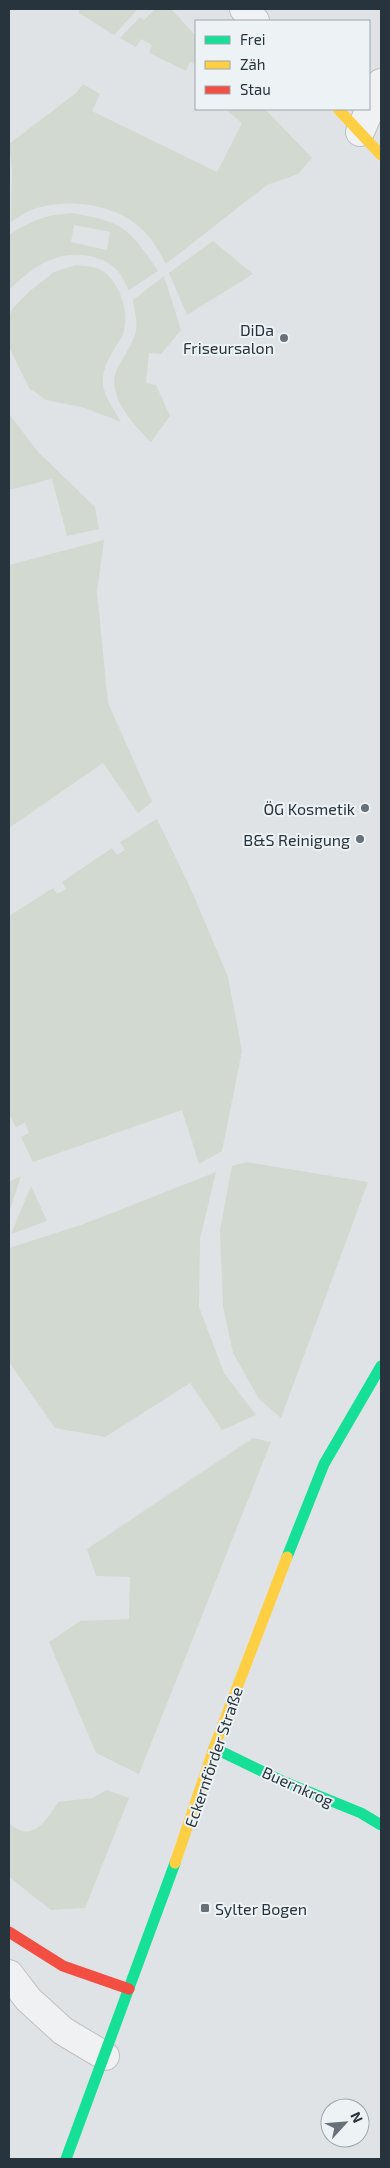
<svg xmlns="http://www.w3.org/2000/svg" width="390" height="2168" font-family="'Exo 2',sans-serif">
	<style>
		.green { fill: #d2d9d0; fill-rule: evenodd }
		.lines { fill: none; stroke-linecap: round; stroke-linejoin: round }
		.street-casing { stroke: #bec1c3; stroke-width: 30 }
		.street { stroke: #f0f1f2; stroke-width: 28 }
		.fast { stroke: #16e098; stroke-width: 11 }
		.slow { stroke: #ffcf43; stroke-width: 11 }
		.jam { stroke: #f24e42; stroke-width: 11 }
		.poi-dot { fill: #687178; stroke: #edf2f5; stroke-width: 2 }
		.labels { text-anchor: middle; dominant-baseline: central; stroke-width: 4; stroke-linejoin: round; paint-order: stroke }
		.poi-label { font-size: 16px; fill: #27343e; stroke: #edf2f5; text-anchor: end }
		.street-label { font-size: 16px; fill: #27343e; stroke: #edf2f5 }
	</style>
	<rect width="100%" height="100%" fill="#e0e3e5"/>
	<!-- green -->
	<g class="green">
		<path d="M 79,9 L 138,9 L 114,35 L 79,13 Z"/>
		<path d="M 155,9 L 171,9 L 196,36 L 196,65 L 190,62 L 186,71 L 149,53 L 152,45 L 141,39 L 136,47 L 120,38 L 140,17 L 144,20 Z"/>
		<path d="M 83,84 L 100,94 L 92,111 L 217,172 L 242,123 L 225,109 L 265,109 L 312,158 L 298,174 L 267,185 L 166,264 C 161,255 156,246 150,238 C 124,204 69,196 31,210 C 24,213 18,218 11,222 L 12,170 L 9,144 L 76,93 Z"/>
		<path d="M 72,213 C 124,222 129,228 158,271 L 129,290 C 125,284 122,275 117,270 C 110,263 103,260 94,257 C 59,248 33,266 9,290 L 9,235 C 32,220 45,215 72,213 ZM 74,225 L 110,232 L 107,250 L 71,242 Z"/>
		<path d="M 213,241 L 253,274 L 187,315 L 169,273 Z"/>
		<path d="M 76,265 C 83,266 93,266 99,269 C 119,278 131,314 123,334 C 115,350 102,364 103,384 C 104,396 115,411 121,422 L 85,408 L 46,400 L 29,388 L 9,347 L 9,317 L 13,308 L 31,290 L 54,272 Z"/>
		<path d="M 164,276 L 181,330 L 161,354 L 149,353 L 146,383 L 156,385 L 170,416 L 151,442 C 134,425 105,395 117,369 C 123,357 133,344 136,331 C 138,322 134,309 133,300 Z"/>
		<path d="M 9,414 L 38,452 L 95,507 L 99,529 L 67,536 L 52,479 L 9,490 Z"/>
		<path d="M 104,540 L 97,592 L 108,703 L 152,802 L 138,813 L 103,763 L 9,828 L 9,565 Z"/>
		<path d="M 157,819 L 190,887 L 228,977 L 242,1051 L 222,1151 L 199,1164 L 182,1110 L 33,1162 L 21,1137 L 29,1133 L 25,1123 L 16,1127 L 9,1114 L 9,916 L 53,888 L 57,894 L 66,889 L 62,882 L 112,848 L 117,855 L 125,850 L 120,842 Z"/>
		<path d="M 247,1162 L 368,1182 L 281,1418 L 259,1399 L 233,1353 L 223,1306 L 220,1230 L 232,1166 Z"/>
		<path d="M 216,1172 L 200,1239 L 199,1307 L 224,1373 L 256,1415 L 222,1430 L 190,1383 L 105,1437 L 55,1428 L 9,1362 L 9,1248 L 84,1224 Z"/>
		<path d="M 21,1176 L 9,1213 L 9,1182 Z"/>
		<path d="M 31,1186 L 47,1221 L 11,1234 Z"/>
		<path d="M 253,1438 L 271,1442 L 139,1774 L 96,1753 L 49,1642 L 80,1621 L 129,1619 L 130,1577 L 96,1576 L 87,1549 Z"/>
		<path d="M 107,1790 L 129,1798 L 85,1908 L 51,1910 L 9,1877 L 9,1823 C 31,1844 47,1821 58,1802 L 92,1798 Z"/>
	</g>
	<g class="lines">
		<!-- street casing -->
		<g class="street-casing">
			<g id="street">
				<path d="M 244,9 L 255,21"/>
				<path d="M 360,132 L 381,83"/>
				<path d="M 9,1974 L 28,1999 L 63,2031 L 105,2056"/>
			</g>
		</g>
		<!-- street -->
		<use href="#street" class="street"/>
		<!-- fast -->
		<g class="fast">
			<path d="M 287,1557 L 324,1464 L 381,1366"/>
			<path d="M 214,1748 L 282,1781 L 361,1813 L 381,1825"/>
			<path d="M 66,2159 L 175,1863"/>
		</g>
		<!-- slow -->
		<g class="slow">
			<path d="M 338,109 L 381,155"/>
			<path d="M 175,1863 L 214,1748 L 287,1557"/>
		</g>
		<!-- jam -->
		<path class="jam" d="M 9,1932 L 63,1966 L 129,1989"/>
	</g>
	<!-- markers -->
	<g class="poi-dot">
		<circle cx="284" cy="338" r="5"/>
		<circle cx="365" cy="808" r="5"/>
		<circle cx="360" cy="839" r="5"/>
		<rect x="200" y="1903" width="10" height="10" rx="2.5"/>
	</g>
	<g class="labels">
		<!-- poi labels -->
		<g class="poi-label">
			<text x="274" y="329">DiDa<tspan x="274" dy="18">Friseursalon</tspan></text>
			<text x="355" y="808">ÖG Kosmetik</text>
			<text x="350" y="839">B&amp;S Reinigung</text>
			<text x="215" y="1908" text-anchor="start">Sylter Bogen</text>
		</g>
		<!-- street labels -->
		<g class="street-label">
			<text transform="translate(213 1757) rotate(-71)">Eckernförder Straße</text>
			<text transform="translate(298 1786) rotate(24)">Buernkrog</text>
		</g>
	</g>
	<!-- border -->
	<rect width="390" height="2168" fill="none" stroke="#27343e" stroke-width="20"/>
	<!-- legend -->
	<rect x="195" y="20" width="175" height="90" fill="#edf2f5" stroke="#9ea6ac"/>
	<rect x="205" y="36" width="25" height="8" fill="#16e098" stroke="#9ea6ac"/>
	<text x="240" y="45" font-size="15" fill="#27343e">Frei</text>
	<rect x="205" y="61" width="25" height="8" fill="#ffcf43" stroke="#9ea6ac"/>
	<text x="240" y="70" font-size="15" fill="#27343e">Zäh</text>
	<rect x="205" y="86" width="25" height="8" fill="#f24e42" stroke="#9ea6ac"/>
	<text x="240" y="95" font-size="15" fill="#27343e">Stau</text>
	<!-- north arrow -->
	<g transform="translate(345 2123) rotate(64)"><circle r="24" fill="#edf2f5" stroke="#9ea6ac"/>
	<path d="M0-4L9 19L0 12L-9 19Z" fill="#687178"/>
	<text y="-8" font-size="14" font-weight="bold" text-anchor="middle" fill="#27343e">N</text>
	</g>
</svg>
